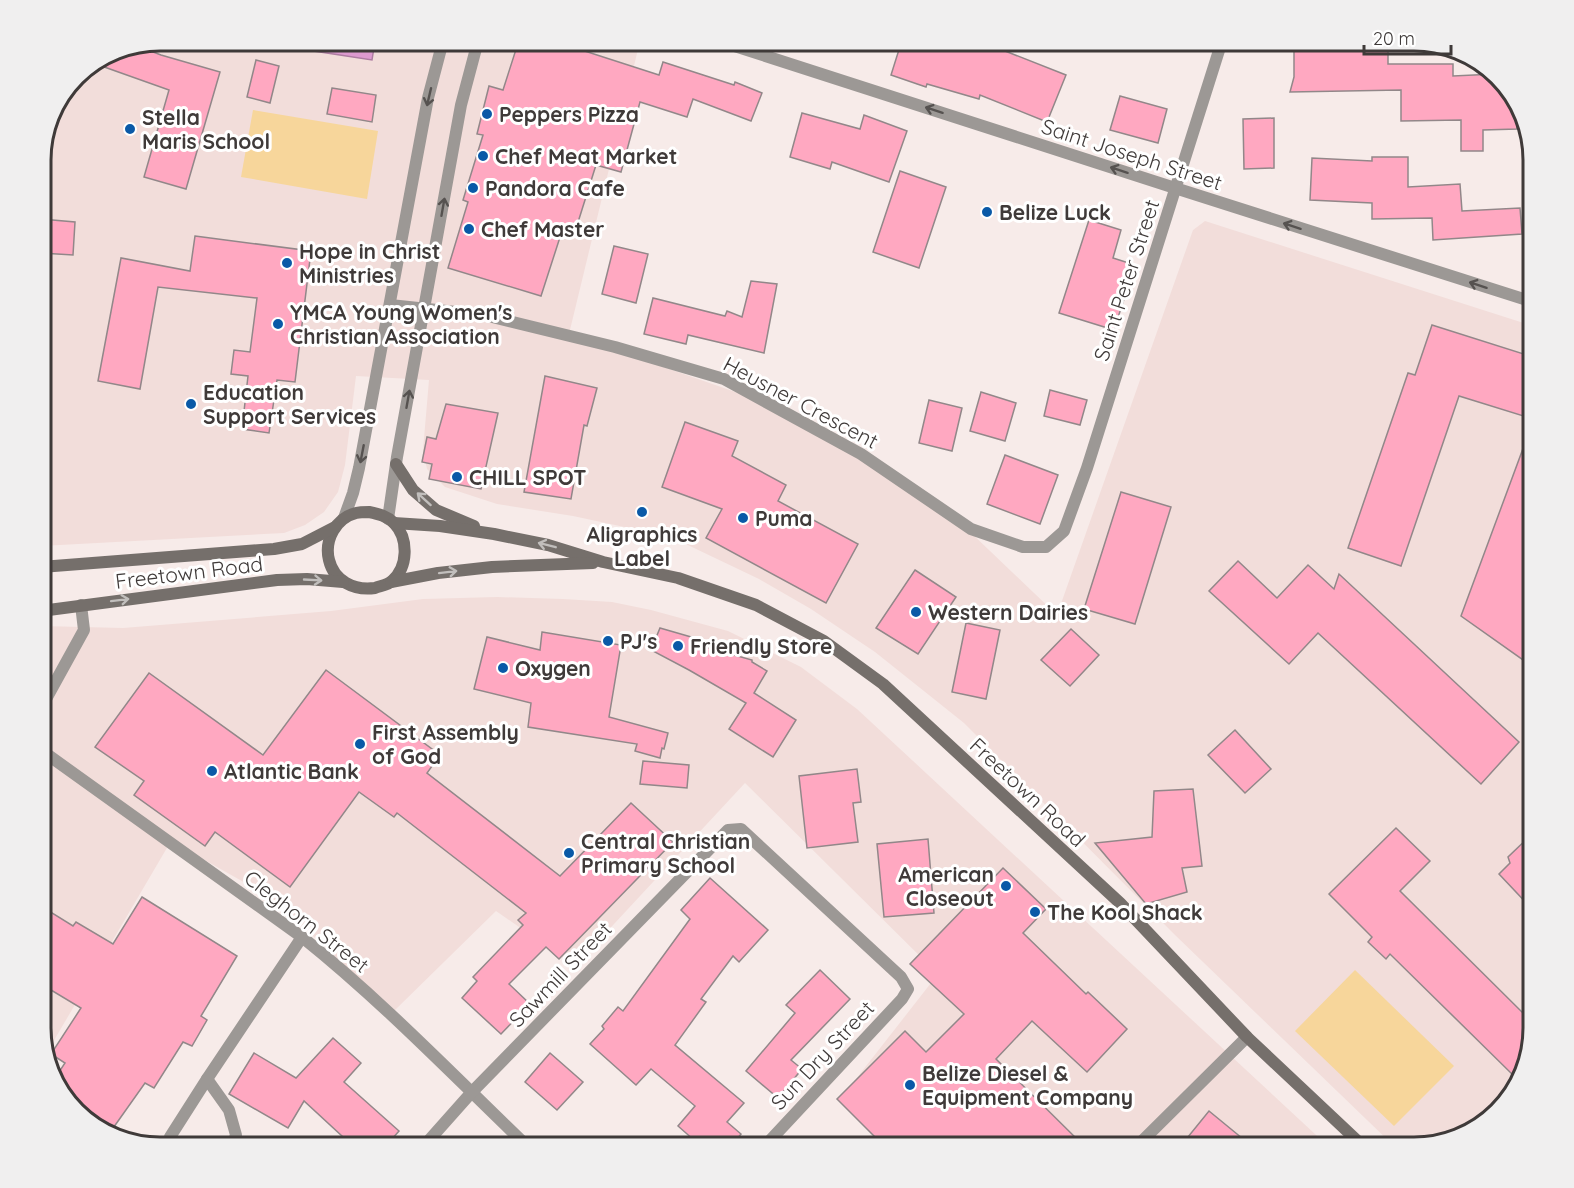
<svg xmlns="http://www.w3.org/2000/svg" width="1574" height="1188" font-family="Quicksand,sans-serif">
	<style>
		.built { fill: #f2ddda }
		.green { fill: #f7d69b }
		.water { fill: #dd9acf; stroke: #ae7da2; stroke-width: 1.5 }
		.building { fill: #ffa8c1; stroke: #928789; stroke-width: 1.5 }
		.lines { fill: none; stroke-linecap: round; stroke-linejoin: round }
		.minor { stroke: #9c9895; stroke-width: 12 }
		.tertiary { stroke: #9c9895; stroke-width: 12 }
		.secondary { stroke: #756f6b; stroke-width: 12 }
		.oneway { stroke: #565250 }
		.oneway2 { stroke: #c1bebc }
		.poi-dot { fill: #0a59a7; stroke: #fff; stroke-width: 2 }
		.labels { text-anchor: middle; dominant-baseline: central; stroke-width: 6; stroke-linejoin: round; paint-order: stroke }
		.poi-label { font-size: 21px; font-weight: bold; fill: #3f3a39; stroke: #fff; text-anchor: start }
		.street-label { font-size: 21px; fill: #3f3a39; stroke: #fff }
		.rim { fill: none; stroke: #3f3a39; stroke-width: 3 }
	</style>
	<rect width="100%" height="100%" fill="#f7ebe9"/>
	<!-- built -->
	<g class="built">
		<path d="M 160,41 L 640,41 L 569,334 L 787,410 L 944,507 L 1057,615 L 1193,230 L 1205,221 L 1533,326 L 1533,1029 L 1509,1101 L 1467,1135 L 1414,1147 L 1395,1147 L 1175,935 L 964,723 L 875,652 L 811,609 L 759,579 L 671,537 L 573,516 L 497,504 L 445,487 L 427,469 L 423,450 L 429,380 L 356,376 L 345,465 L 338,492 L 324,512 L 305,525 L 284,533 L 41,546 L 41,151 L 53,107 L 81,70 L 114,49 Z"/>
		<path d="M 497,597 L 563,599 L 612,602 L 651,610 L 728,631 L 801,667 L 857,709 L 1329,1147 L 900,1147 L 845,1093 L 938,974 L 745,783 L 575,966 L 496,911 L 394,1011 L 272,898 L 171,841 L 46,1054 L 41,1036 L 41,626 L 123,628 L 331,611 L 423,599 Z"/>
	</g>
	<!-- green -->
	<g class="green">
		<path d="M 253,110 L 378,131 L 367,199 L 241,177 Z"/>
		<path d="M 1355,970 L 1454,1066 L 1394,1126 L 1295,1031 Z"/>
	</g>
	<!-- water -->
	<path class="water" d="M 302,41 L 375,41 L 372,60 L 301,49 Z"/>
	<!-- building -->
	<g class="building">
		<path d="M 519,40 L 567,40 L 566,45 L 659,75 L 663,62 L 734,85 L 735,82 L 762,93 L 751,121 L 693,99 L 687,117 L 640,102 L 621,172 L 596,165 L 574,235 L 562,231 L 541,296 L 448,268 L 468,202 L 463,200 L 483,135 L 477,134 L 489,86 L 503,90 Z"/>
		<path d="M 902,40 L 922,40 L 946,49 L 948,40 L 997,40 L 995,47 L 1066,75 L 1047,122 L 980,95 L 979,99 L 927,84 L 926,87 L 891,75 Z"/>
		<path d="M 1294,40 L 1318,40 L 1318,42 L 1388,41 L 1388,64 L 1453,64 L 1453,76 L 1495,74 L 1516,100 L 1517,129 L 1483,130 L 1483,151 L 1461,151 L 1461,120 L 1401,121 L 1401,90 L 1290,92 L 1294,77 Z"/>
		<path d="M 135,45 L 161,55 L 220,72 L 186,189 L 144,177 L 169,90 L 93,63 L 114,49 Z"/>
		<path d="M 256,60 L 279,66 L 270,103 L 247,97 Z"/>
		<path d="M 332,88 L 376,95 L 372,122 L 327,114 Z"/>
		<path d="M 1120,96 L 1167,109 L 1158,143 L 1110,130 Z"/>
		<path d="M 802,113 L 860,129 L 864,115 L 907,131 L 889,182 L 832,162 L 830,169 L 790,157 Z"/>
		<path d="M 1274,118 L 1274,168 L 1244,169 L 1243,119 Z"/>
		<path d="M 1372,157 L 1408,157 L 1408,187 L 1460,184 L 1462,211 L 1520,208 L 1522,234 L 1433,240 L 1432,218 L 1372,219 L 1372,203 L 1310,200 L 1312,158 L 1372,161 Z"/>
		<path d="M 900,171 L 946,187 L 919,268 L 873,252 Z"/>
		<path d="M 41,219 L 75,222 L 73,255 L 41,253 Z"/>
		<path d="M 1089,220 L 1121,230 L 1113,258 L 1135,265 L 1114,330 L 1059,313 Z"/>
		<path d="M 195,236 L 311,251 L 295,382 L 277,380 L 269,433 L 242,429 L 248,376 L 231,374 L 234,350 L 250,352 L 257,298 L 158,287 L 140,389 L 98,381 L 121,258 L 190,271 Z"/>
		<path d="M 614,246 L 648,254 L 636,303 L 602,294 Z"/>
		<path d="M 751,281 L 777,284 L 764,353 L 688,335 L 686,344 L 644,334 L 653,298 L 725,316 L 727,311 L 742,317 Z"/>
		<path d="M 1432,325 L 1533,357 L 1533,419 L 1459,396 L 1401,566 L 1348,548 L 1408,373 L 1415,375 Z"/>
		<path d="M 545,376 L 597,388 L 587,426 L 584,425 L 571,499 L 524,492 Z"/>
		<path d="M 1050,390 L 1087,400 L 1080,425 L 1044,416 Z"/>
		<path d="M 981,392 L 1016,403 L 1005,441 L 970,431 Z"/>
		<path d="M 929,400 L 962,408 L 952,451 L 919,443 Z"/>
		<path d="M 446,404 L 498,413 L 481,489 L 429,479 L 432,464 L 422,462 L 427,437 L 436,439 Z"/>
		<path d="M 685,422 L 738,441 L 732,456 L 786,485 L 778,501 L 858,544 L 826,603 L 706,538 L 722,509 L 662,487 Z"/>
		<path d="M 1531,427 L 1533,427 L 1533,667 L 1461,616 Z"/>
		<path d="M 1005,455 L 1058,475 L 1040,524 L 987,504 Z"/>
		<path d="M 1121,492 L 1171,507 L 1135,624 L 1084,609 Z"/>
		<path d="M 1238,561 L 1277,598 L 1308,565 L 1334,589 L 1339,574 L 1519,742 L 1481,784 L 1318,633 L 1289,664 L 1209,591 Z"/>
		<path d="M 915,570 L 956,597 L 918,654 L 876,628 Z"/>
		<path d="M 966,623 L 1000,630 L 986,699 L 952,692 Z"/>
		<path d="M 660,628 L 705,641 L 702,646 L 752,660 L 752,662 L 767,671 L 754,693 L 796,720 L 773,757 L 729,729 L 746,703 L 689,670 L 651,650 Z"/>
		<path d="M 1071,629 L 1099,655 L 1070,686 L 1041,660 Z"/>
		<path d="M 542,632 L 621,645 L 609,717 L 668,733 L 664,749 L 662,748 L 660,758 L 635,751 L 637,744 L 528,727 L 531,703 L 474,689 L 487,637 L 540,650 Z"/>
		<path d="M 326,670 L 440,755 L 427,773 L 560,876 L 631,803 L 673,842 L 559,959 L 546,947 L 509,984 L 530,1004 L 501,1034 L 462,998 L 477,981 L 473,977 L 523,925 L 518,920 L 526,913 L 397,813 L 394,817 L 359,792 L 290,887 L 215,832 L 205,846 L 134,795 L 144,781 L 95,747 L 149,673 L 263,755 Z"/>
		<path d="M 1235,730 L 1271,769 L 1245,793 L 1208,755 Z"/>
		<path d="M 643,761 L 689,765 L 687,788 L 640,784 Z"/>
		<path d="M 857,769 L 861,802 L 853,803 L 858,842 L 807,848 L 799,776 Z"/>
		<path d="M 1193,789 L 1202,866 L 1182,868 L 1187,892 L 1146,904 L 1095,843 L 1152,837 L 1154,791 Z"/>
		<path d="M 1396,828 L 1430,861 L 1400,891 L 1533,1023 L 1533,1029 L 1516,1078 L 1390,954 L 1386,959 L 1368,942 L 1372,937 L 1329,894 Z"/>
		<path d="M 1533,833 L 1533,910 L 1499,874 L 1510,863 L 1508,857 Z"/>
		<path d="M 928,839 L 934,913 L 884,917 L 877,844 Z"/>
		<path d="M 1003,868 L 1046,909 L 1023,933 L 1086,994 L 1088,992 L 1127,1029 L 1087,1072 L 1032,1021 L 996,1059 L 1086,1148 L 886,1148 L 837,1099 L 905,1031 L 926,1052 L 964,1014 L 910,964 Z"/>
		<path d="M 710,878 L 768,930 L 739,962 L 733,956 L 701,999 L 706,1002 L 675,1045 L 744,1103 L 727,1122 L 741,1134 L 730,1148 L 703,1148 L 678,1126 L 695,1106 L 651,1069 L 636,1085 L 590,1044 L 604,1029 L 602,1026 L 618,1007 L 623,1011 L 690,919 L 681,910 Z"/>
		<path d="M 142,897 L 237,956 L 201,1016 L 207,1020 L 192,1046 L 183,1042 L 154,1088 L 145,1083 L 111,1131 L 87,1123 L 53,1081 L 65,1063 L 51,1054 L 81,1008 L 41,984 L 41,906 L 73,926 L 76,922 L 113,944 Z"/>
		<path d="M 820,970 L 850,999 L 791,1060 L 802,1069 L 778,1098 L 746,1071 L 795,1013 L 786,1005 Z"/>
		<path d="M 333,1038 L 361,1063 L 344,1082 L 399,1131 L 384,1148 L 355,1148 L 304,1101 L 288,1128 L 229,1094 L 254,1053 L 296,1078 Z"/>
		<path d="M 550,1053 L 583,1082 L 557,1110 L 525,1082 Z"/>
		<path d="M 1209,1111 L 1254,1148 L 1179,1148 Z"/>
	</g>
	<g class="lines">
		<!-- minor -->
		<g class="minor">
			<path d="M 719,41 L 1175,188 L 1533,302"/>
			<path d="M 390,305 L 484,315 L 615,347 L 724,379 L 861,454 L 971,529 L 1023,547 L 1046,547 L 1064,531 L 1087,468 L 1222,41"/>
			<path d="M 41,708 L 84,630 L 81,605"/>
			<path d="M 41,750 L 302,937 C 382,1001 454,1076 528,1147"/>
			<path d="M 207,1079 L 229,1110 L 236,1135 L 232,1147"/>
			<path d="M 169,1147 L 170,1137 L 207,1079 L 302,937"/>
			<path d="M 423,1147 L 471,1093 L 728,830 L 741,829 L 901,977 L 908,989 L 902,999 L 764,1147"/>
			<path d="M 1136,1147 L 1247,1037"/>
		</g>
		<!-- tertiary -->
		<g class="tertiary">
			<path d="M 344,518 L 353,493 L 359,468 L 428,98 L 443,41"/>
			<path d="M 388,519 L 397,457 L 461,105 L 478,41"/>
		</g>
		<!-- secondary -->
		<g class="secondary">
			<path d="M 396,464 L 413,490 L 436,510 L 474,526"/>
			<path d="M 369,512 C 379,514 387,516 394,523 C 409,539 408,567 392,581 C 388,585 380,586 375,588 C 354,591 334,581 329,560 C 324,540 336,518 356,513 C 360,512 365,512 369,512 Z"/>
			<path d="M 394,523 L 440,526 L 494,534 L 548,545 L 603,562 L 678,578 L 756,605 L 824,641 L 883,684 L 1120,903 L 1247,1037 L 1364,1147"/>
			<path d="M 41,567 L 274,549 L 302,544 L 335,527"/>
			<path d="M 391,582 L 438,573 L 492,567 L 593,563"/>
			<path d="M 41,611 L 277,580 L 307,579 L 343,582"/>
		</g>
	</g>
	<!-- one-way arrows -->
	<defs><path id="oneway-shaft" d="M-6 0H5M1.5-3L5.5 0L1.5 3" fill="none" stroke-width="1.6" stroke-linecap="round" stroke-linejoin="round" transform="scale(1.5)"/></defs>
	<g class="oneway">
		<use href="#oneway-shaft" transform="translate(429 97) rotate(103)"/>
		<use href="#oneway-shaft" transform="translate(934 110) rotate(-162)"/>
		<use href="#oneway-shaft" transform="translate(1119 170) rotate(-162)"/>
		<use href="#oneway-shaft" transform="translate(443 207) rotate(-80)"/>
		<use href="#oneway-shaft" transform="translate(1292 226) rotate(-162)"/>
		<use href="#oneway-shaft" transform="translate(1478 285) rotate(-162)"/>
		<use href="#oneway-shaft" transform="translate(408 399) rotate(-80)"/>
		<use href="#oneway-shaft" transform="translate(362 454) rotate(101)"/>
	</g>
	<g class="oneway2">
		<use href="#oneway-shaft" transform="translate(424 499) rotate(-138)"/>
		<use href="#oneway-shaft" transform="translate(547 545) rotate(-166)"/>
		<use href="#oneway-shaft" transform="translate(448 572) rotate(-7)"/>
		<use href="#oneway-shaft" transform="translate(313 580) rotate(3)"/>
		<use href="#oneway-shaft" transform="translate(120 600) rotate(-7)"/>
	</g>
	<!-- markers -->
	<g class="poi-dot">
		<circle cx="487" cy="114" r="6"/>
		<circle cx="130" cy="129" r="6"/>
		<circle cx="483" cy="156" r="6"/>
		<circle cx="473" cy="188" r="6"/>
		<circle cx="987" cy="212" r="6"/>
		<circle cx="469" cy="229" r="6"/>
		<circle cx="287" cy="263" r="6"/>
		<circle cx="278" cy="324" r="6"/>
		<circle cx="191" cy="404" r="6"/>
		<circle cx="457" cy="477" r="6"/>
		<circle cx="642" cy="512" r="6"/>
		<circle cx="743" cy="518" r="6"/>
		<circle cx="916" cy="612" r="6"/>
		<circle cx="608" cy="641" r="6"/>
		<circle cx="678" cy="646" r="6"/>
		<circle cx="503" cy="668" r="6"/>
		<circle cx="360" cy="744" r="6"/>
		<circle cx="212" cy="771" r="6"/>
		<circle cx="569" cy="853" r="6"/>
		<circle cx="1006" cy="886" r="6"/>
		<circle cx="1035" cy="912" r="6"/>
		<circle cx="910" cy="1085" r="6"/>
	</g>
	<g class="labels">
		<!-- poi labels -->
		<g class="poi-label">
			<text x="499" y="114">Peppers Pizza</text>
			<text x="142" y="117">Stella<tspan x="142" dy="24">Maris School</tspan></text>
			<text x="495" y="156">Chef Meat Market</text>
			<text x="485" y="188">Pandora Cafe</text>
			<text x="999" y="212">Belize Luck</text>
			<text x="481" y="229">Chef Master</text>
			<text x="299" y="251">Hope in Christ<tspan x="299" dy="24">Ministries</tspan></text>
			<text x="290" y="312">YMCA Young Women's<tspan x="290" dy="24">Christian Association</tspan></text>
			<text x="203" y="392">Education<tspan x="203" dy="24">Support Services</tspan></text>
			<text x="469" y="477">CHILL SPOT</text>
			<text x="755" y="518">Puma</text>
			<text x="642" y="534" text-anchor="middle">Aligraphics<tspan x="642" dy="24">Label</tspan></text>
			<text x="928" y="612">Western Dairies</text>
			<text x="620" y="641">PJ's</text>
			<text x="690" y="646">Friendly Store</text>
			<text x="515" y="668">Oxygen</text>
			<text x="372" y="732">First Assembly<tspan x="372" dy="24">of God</tspan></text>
			<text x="224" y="771">Atlantic Bank</text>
			<text x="581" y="841">Central Christian<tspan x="581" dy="24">Primary School</tspan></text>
			<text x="994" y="874" text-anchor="end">American<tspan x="994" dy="24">Closeout</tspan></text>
			<text x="1047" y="912">The Kool Shack</text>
			<text x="922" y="1073">Belize Diesel &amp;<tspan x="922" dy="24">Equipment Company</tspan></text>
		</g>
		<!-- street labels -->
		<g class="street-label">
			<text transform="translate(1132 154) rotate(18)">Saint Joseph Street</text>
			<text transform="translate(1126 280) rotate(-72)">Saint Peter Street</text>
			<text transform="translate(801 402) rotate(28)">Heusner Crescent</text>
			<text transform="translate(189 572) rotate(-7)">Freetown Road</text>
			<text transform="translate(1028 792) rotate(43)">Freetown Road</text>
			<text transform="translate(307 921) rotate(38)">Cleghorn Street</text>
			<text transform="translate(560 974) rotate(-46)">Sawmill Street</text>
			<text transform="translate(822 1055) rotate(-47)">Sun Dry Street</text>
		</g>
	</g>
	<!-- crop -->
	<path d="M0 0H1574V1188H0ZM160 51H1414A109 109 0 0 1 1523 160V1028A109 109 0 0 1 1414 1137H160A109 109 0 0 1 51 1028V160A109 109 0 0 1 160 51Z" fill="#f0efef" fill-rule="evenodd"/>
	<path class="rim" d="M160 51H1414A109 109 0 0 1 1523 160V1028A109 109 0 0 1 1414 1137H160A109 109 0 0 1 51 1028V160A109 109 0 0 1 160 51Z"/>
	<!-- scale -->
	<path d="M1364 45v9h87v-9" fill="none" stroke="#3f3a39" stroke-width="3"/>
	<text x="1373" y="45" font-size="18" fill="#3f3a39" stroke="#ffffff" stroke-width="4.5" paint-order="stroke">20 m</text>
</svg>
